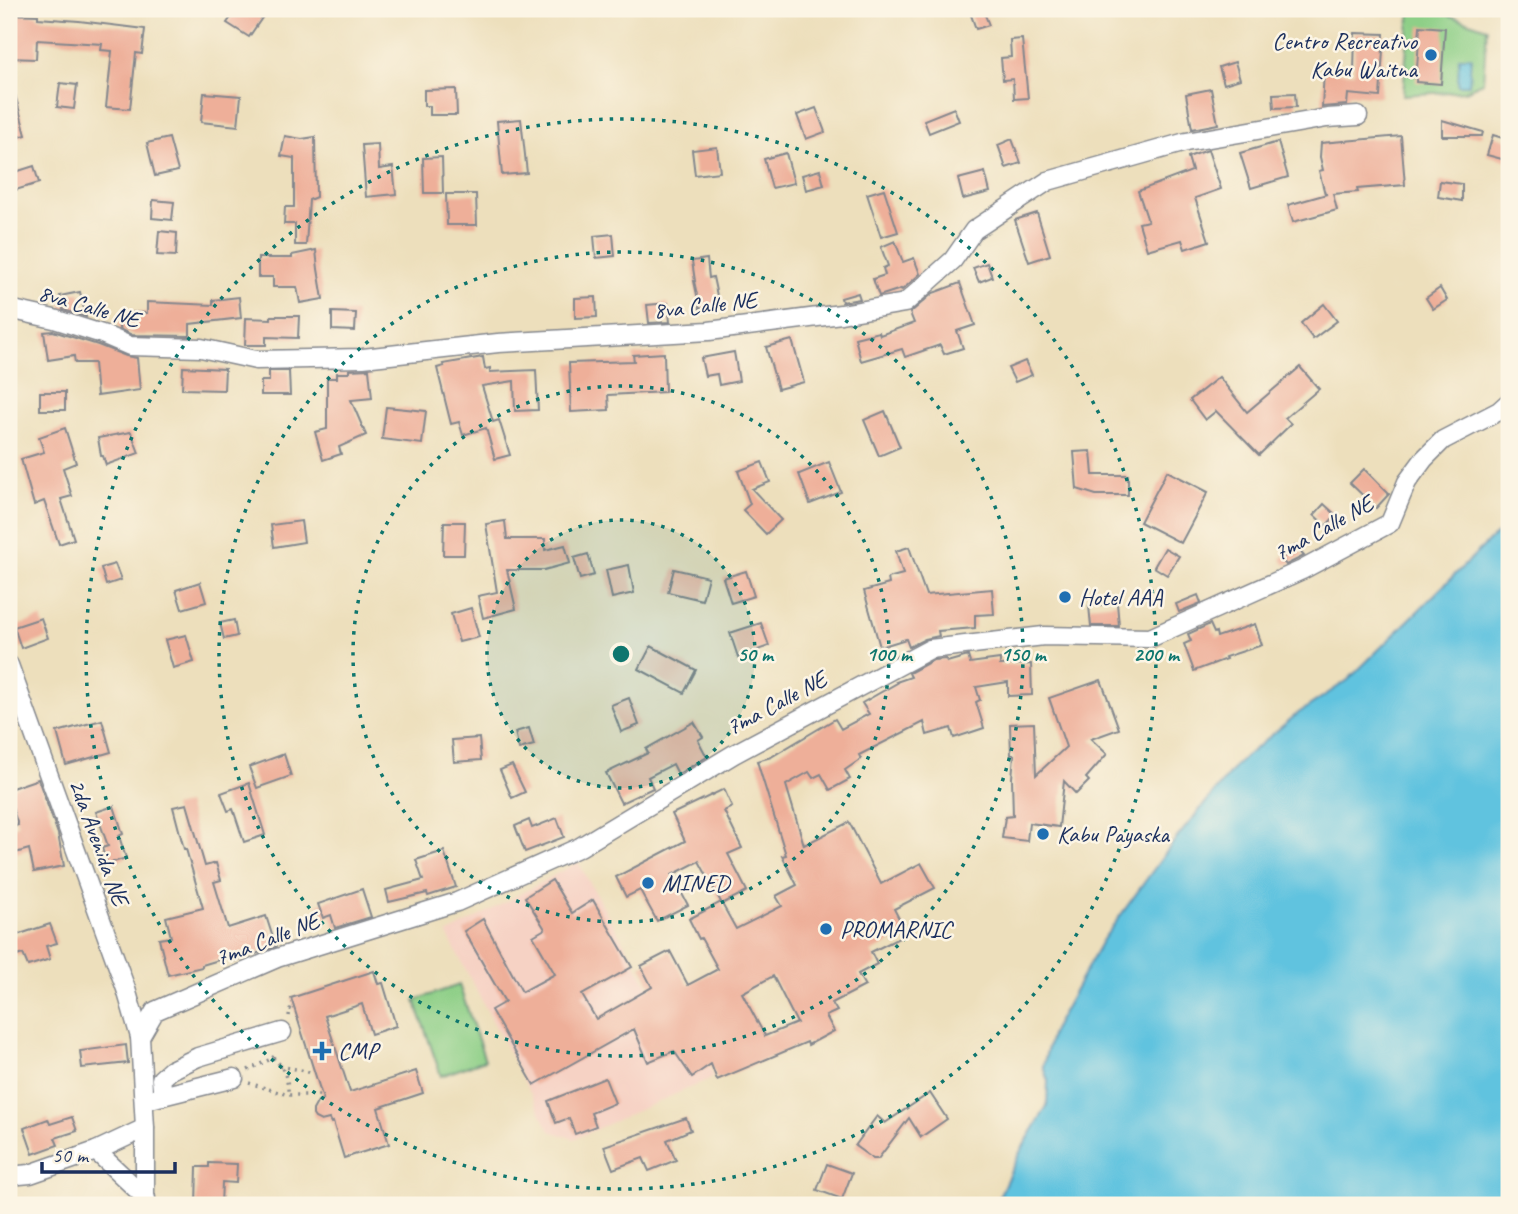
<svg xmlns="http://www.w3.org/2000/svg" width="1518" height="1214" font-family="Caveat,sans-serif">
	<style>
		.built { fill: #f6d2c4 }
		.green { fill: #8ecf87; stroke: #547f72; stroke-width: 2 }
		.water { fill: #61c3df; stroke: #3e799e; stroke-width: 2 }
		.building { fill: #eeaf99; fill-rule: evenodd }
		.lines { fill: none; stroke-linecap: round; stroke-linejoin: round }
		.minor-casing { stroke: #84878d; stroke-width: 21 }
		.path { stroke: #84878d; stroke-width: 3.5; stroke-dasharray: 2 5; stroke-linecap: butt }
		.minor { stroke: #fff; stroke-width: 18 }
		.ring { fill: none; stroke: #0f766e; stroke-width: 3.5; stroke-dasharray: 3.5 7 }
		.poi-dot { fill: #1f6fb2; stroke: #fcf5e5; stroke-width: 2.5 }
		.labels { text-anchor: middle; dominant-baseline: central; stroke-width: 5; stroke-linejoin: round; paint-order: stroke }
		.poi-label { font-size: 24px; fill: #1b2f5e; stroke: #fcf5e5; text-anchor: start }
		.street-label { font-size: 24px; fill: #1b2f5e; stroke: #fcf5e5 }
		.centre { fill: #0f766e; stroke: #fcf5e5; stroke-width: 3.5 }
		.ring-label { font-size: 21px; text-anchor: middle; font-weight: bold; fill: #0f766e; stroke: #fcf5e5; stroke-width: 5; stroke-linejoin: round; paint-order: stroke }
	</style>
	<rect width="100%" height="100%" fill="#fcf5e5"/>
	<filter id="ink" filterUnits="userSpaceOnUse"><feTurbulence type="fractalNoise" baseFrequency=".0143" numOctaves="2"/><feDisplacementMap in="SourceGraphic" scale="14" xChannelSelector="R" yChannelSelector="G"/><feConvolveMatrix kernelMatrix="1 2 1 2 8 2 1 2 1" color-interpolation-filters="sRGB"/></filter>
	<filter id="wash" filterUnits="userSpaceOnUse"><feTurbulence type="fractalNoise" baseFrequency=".00686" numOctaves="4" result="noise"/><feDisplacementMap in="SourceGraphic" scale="28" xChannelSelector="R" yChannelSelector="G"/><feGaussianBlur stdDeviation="1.57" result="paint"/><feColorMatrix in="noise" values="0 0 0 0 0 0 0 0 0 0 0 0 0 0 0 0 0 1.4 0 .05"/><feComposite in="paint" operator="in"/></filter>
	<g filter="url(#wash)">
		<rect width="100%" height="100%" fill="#eddfbc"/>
		<!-- built -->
		<path class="built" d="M 578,862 L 653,994 L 700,1046 L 714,1077 L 574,1139 L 550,1131 L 447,934 Z"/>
		<!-- green -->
		<g class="green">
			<path d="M 1410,9 L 1431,9 L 1487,28 L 1483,82 L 1466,91 L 1403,95 Z"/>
			<path d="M 459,985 L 485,1060 L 441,1076 L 415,1000 Z"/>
		</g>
		<!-- water -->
		<g class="water">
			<path d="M 1459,57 L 1471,57 L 1469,85 L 1458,85 Z"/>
			<path d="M 1509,524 L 1509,1205 L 995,1205 L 1019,1154 L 1047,1106 L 1048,1081 L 1043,1066 L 1052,1032 L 1102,941 L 1175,840 L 1239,762 L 1297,714 L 1348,680 L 1495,535 Z"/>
		</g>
		<g id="blocks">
			<!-- building -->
			<g class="building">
				<path d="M 237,9 L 268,9 L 249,37 L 227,23 Z"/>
				<path d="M 983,10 L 989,25 L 976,29 L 971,15 Z"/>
				<path d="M 9,14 L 38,15 L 38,18 L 79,21 L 145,29 L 142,54 L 136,53 L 130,109 L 106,107 L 112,51 L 101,50 L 102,44 L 37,40 L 36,59 L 9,58 Z"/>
				<path d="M 1420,26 L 1445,28 L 1441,84 L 1416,82 Z"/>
				<path d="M 1355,33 L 1384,34 L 1380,97 L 1348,94 L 1347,105 L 1322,107 L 1324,71 L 1354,73 Z"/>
				<path d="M 1022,39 L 1028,98 L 1014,99 L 1013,79 L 1003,80 L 1001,58 L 1011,57 L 1010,40 Z"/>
				<path d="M 1235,62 L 1240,79 L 1224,84 L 1219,67 Z"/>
				<path d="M 60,83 L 77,85 L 74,109 L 57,107 Z"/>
				<path d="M 13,87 L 26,135 L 9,140 L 9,88 Z"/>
				<path d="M 456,89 L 457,115 L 430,115 L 430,106 L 424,106 L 424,90 Z"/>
				<path d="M 1211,89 L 1218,124 L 1192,129 L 1186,94 Z"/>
				<path d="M 204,93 L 241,96 L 238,126 L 201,122 Z"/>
				<path d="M 1295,93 L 1296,107 L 1274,108 L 1273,94 Z"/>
				<path d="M 816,108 L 825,132 L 806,139 L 797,115 Z"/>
				<path d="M 954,108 L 959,121 L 929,133 L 924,120 Z"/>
				<path d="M 521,119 L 527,173 L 502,175 L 497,121 Z"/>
				<path d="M 1442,120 L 1483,132 L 1482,136 L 1442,136 Z"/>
				<path d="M 1493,135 L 1509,140 L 1509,161 L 1487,155 Z"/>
				<path d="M 285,136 L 302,139 L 315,137 L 316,197 L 309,200 L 306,245 L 295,245 L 295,224 L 284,224 L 285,207 L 294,207 L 294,158 L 281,156 Z"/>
				<path d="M 1401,136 L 1405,185 L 1357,189 L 1358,192 L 1333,194 L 1337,210 L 1293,222 L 1288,205 L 1327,194 L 1325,194 L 1319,171 L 1323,170 L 1320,157 L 1321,143 Z"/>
				<path d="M 169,138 L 178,171 L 155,176 L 147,143 Z"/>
				<path d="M 1012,139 L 1021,163 L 1006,168 L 998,145 Z"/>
				<path d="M 1278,142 L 1288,177 L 1251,188 L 1240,153 Z"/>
				<path d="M 378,144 L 379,169 L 393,167 L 396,194 L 366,197 L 362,145 Z"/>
				<path d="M 717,147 L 720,172 L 695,175 L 692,150 Z"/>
				<path d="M 1208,150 L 1221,189 L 1195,198 L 1209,241 L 1185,249 L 1182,240 L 1147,250 L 1139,223 L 1148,221 L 1138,191 L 1192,171 L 1188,157 Z"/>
				<path d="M 786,153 L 794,183 L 772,188 L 764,159 Z"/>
				<path d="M 442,157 L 443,193 L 424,193 L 423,158 Z"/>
				<path d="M 34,166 L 39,183 L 9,192 L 9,174 Z"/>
				<path d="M 820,170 L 824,185 L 806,190 L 802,175 Z"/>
				<path d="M 985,172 L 990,192 L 963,199 L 958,179 Z"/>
				<path d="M 1440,181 L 1462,184 L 1462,201 L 1438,197 Z"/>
				<path d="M 884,189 L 898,232 L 881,237 L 867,194 Z"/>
				<path d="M 446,194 L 476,194 L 477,225 L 447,225 Z"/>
				<path d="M 153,200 L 174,202 L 172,220 L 152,218 Z"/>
				<path d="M 1037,213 L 1050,255 L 1029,262 L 1015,220 Z"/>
				<path d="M 159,231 L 177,233 L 176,256 L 157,255 Z"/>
				<path d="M 613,234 L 615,256 L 596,258 L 594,236 Z"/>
				<path d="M 895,241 L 903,262 L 914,258 L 920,274 L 902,290 L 901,289 L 879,296 L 873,279 L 885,275 L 883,268 L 888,266 L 881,247 Z"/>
				<path d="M 316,250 L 318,269 L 323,299 L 300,303 L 297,287 L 273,287 L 273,277 L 258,277 L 258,258 L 292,258 L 292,255 Z"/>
				<path d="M 707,259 L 709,278 L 713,277 L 719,305 L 700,309 L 694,281 L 695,281 L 692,261 Z"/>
				<path d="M 987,263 L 992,277 L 979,282 L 973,268 Z"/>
				<path d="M 960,283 L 975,325 L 957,331 L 963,348 L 944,354 L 940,345 L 905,357 L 902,349 L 861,361 L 855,338 L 879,332 L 880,335 L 914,323 L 910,313 L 933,293 Z"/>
				<path d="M 1440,288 L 1447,300 L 1433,309 L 1426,298 Z"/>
				<path d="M 80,292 L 86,317 L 63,310 L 60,296 Z"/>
				<path d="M 858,293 L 860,299 L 842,302 L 841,298 Z"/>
				<path d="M 239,297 L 241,318 L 190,324 L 190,336 L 132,335 L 119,329 L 120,312 L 147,313 L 147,302 L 213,305 L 213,300 Z"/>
				<path d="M 596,297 L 597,317 L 575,318 L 575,298 Z"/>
				<path d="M 668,303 L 670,322 L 649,323 L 647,305 Z"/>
				<path d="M 1324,304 L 1337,321 L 1313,339 L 1301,323 Z"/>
				<path d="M 332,312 L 356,313 L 355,331 L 332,330 Z"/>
				<path d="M 271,316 L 299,316 L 298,338 L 266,337 L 266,345 L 245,345 L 246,318 L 271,319 Z"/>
				<path d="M 53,331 L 98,345 L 126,356 L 137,358 L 140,390 L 97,396 L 94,363 L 75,363 L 74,356 L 48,360 L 44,332 Z"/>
				<path d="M 792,340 L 804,382 L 778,389 L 766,347 Z"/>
				<path d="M 734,352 L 739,381 L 719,385 L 717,374 L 705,376 L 701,358 Z"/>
				<path d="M 664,353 L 665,392 L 608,395 L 609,410 L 571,412 L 569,363 L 634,361 L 633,355 Z"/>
				<path d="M 483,357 L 485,369 L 490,368 L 490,372 L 536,370 L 538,410 L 515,411 L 514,381 L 482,386 L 493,422 L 499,420 L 510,455 L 495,459 L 486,428 L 463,435 L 459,422 L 451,424 L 437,368 L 444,366 L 443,364 Z"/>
				<path d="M 1025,361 L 1032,375 L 1015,382 L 1008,368 Z"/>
				<path d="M 183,367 L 225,369 L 224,390 L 182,389 Z"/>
				<path d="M 1300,367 L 1319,389 L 1285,418 L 1291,424 L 1259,455 L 1216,411 L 1205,420 L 1190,400 L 1219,377 L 1247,412 Z"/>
				<path d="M 369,369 L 372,398 L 351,400 L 366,435 L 339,447 L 341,454 L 323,460 L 315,432 L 327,429 L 327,378 L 337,378 L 337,373 L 349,373 L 349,370 Z"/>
				<path d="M 269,371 L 289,371 L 290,395 L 261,395 L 261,381 L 269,381 Z"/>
				<rect x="40" y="392" width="25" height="18"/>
				<path d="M 386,407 L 426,411 L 422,444 L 382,439 Z"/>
				<path d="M 885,411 L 900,447 L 879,456 L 864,420 Z"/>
				<path d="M 65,428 L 76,463 L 63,468 L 72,496 L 61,499 L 74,539 L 59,544 L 44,501 L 34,505 L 21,459 L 44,452 L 39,437 Z"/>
				<path d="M 131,432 L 139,453 L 106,465 L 103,456 L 101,456 L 98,438 Z"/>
				<path d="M 1091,451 L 1093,475 L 1128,475 L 1128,495 L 1096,495 L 1077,489 L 1074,452 Z"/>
				<path d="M 762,462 L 770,482 L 752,489 L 781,520 L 766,534 L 743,510 L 750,504 L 738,471 Z"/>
				<path d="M 829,462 L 841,492 L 810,504 L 799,474 Z"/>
				<path d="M 1364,469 L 1389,494 L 1376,508 L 1350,483 Z"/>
				<path d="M 1167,471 L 1208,492 L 1181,543 L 1140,522 Z"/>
				<path d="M 1324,504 L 1336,515 L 1326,526 L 1314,515 Z"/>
				<path d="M 301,521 L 304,542 L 274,547 L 271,525 Z"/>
				<path d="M 505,521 L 507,539 L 545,539 L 545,550 L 565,545 L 570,563 L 544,570 L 507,570 L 516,609 L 483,618 L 478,596 L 497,592 L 486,524 Z"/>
				<path d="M 444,522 L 465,522 L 464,555 L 443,555 Z"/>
				<path d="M 1295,546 L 1304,556 L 1286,565 L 1281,559 Z"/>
				<path d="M 909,547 L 926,595 L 992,589 L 994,614 L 975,615 L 975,628 L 938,631 L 939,636 L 925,639 L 909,647 L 906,639 L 880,647 L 864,591 L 889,584 L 888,578 L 903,574 L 896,551 Z"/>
				<path d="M 1165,548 L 1179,556 L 1167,575 L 1154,567 Z"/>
				<path d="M 588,554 L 594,575 L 580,579 L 574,558 Z"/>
				<path d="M 115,564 L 121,580 L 106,585 L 101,568 Z"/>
				<path d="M 629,565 L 634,593 L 612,598 L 606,570 Z"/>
				<path d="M 674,569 L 708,577 L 702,600 L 668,592 Z"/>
				<path d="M 746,571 L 754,596 L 731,603 L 723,578 Z"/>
				<path d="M 200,582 L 206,602 L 182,609 L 176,590 Z"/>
				<path d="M 1198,595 L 1201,603 L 1179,612 L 1176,604 Z"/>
				<path d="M 1117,603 L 1119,626 L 1091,626 L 1089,606 Z"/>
				<path d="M 471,608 L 479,637 L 459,642 L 451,614 Z"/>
				<path d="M 41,618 L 48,638 L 21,648 L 14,627 Z"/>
				<path d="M 234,620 L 237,636 L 224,639 L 220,623 Z"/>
				<path d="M 761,623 L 769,646 L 738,657 L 730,633 Z"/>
				<path d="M 1210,624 L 1214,633 L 1216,632 L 1217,637 L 1255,624 L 1262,645 L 1225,657 L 1226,659 L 1194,671 L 1184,644 L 1191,641 L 1188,634 Z"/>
				<path d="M 186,635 L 194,662 L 173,668 L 165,640 Z"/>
				<path d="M 651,646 L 696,670 L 684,693 L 639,669 Z"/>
				<path d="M 968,656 L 970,663 L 1000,659 L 1000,665 L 1031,664 L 1032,695 L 1008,696 L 1008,682 L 976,687 L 980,700 L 976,702 L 984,728 L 954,738 L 951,728 L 927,735 L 924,722 L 859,755 L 861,759 L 845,770 L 850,779 L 830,790 L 821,774 L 813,778 L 809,772 L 786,785 L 804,845 L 849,822 L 881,884 L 921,863 L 935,888 L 894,909 L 907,934 L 871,952 L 877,964 L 858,974 L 865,986 L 832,1003 L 837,1011 L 826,1016 L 834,1031 L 808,1045 L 807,1042 L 717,1080 L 711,1064 L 692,1077 L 674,1051 L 648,1062 L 634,1029 L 534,1085 L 491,1010 L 505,1002 L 464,931 L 483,919 L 522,992 L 555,974 L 533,936 L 545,929 L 525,897 L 552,880 L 572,913 L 593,900 L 632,967 L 582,995 L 596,1019 L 652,987 L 641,966 L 670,951 L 688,985 L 718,969 L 701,938 L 699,939 L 689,919 L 721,902 L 736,929 L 782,906 L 776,896 L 797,885 L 782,856 L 786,855 L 757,761 L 771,757 L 835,719 L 841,729 L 869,714 L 862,703 L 897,683 L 896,682 L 911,677 L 909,673 L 933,660 L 946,659 L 947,662 ZM 773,976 L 797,1023 L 765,1036 L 742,993 Z"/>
				<path d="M 1101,680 L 1119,729 L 1091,739 L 1107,754 L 1086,778 L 1089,781 L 1076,794 L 1064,781 L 1059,827 L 1029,823 L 1027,841 L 1002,838 L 1005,817 L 1013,816 L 1012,778 L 1014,755 L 1011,755 L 1010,724 L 1034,723 L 1036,775 L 1066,747 L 1049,698 Z"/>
				<path d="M 629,698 L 639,725 L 621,732 L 611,705 Z"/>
				<path d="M 102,720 L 111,752 L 66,765 L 57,732 Z"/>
				<path d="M 694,722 L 703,737 L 698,740 L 707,757 L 678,774 L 673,764 L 648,777 L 653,788 L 621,803 L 606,773 L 648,753 L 646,749 Z"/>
				<path d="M 529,728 L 534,745 L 519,749 L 515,732 Z"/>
				<path d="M 479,738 L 481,760 L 454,762 L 452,740 Z"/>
				<path d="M 284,754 L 291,776 L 257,788 L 249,767 Z"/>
				<path d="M 512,765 L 525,792 L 512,798 L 500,770 Z"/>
				<path d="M 38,779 L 58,834 L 64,866 L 34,872 L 29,849 L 12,854 L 9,843 L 9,828 L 18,825 L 9,798 L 9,789 Z"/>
				<path d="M 249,783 L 265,835 L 244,842 L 233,809 L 228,811 L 221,793 Z"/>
				<path d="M 724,789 L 732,807 L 724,811 L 742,848 L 728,854 L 747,891 L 722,904 L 699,861 L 672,875 L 688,905 L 657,921 L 640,890 L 626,897 L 616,877 L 685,841 L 672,814 Z"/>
				<path d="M 187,804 L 205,866 L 216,863 L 221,880 L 214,882 L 228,928 L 266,916 L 276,947 L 234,961 L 232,956 L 202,965 L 202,967 L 168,975 L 159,939 L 171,937 L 166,917 L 203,908 L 186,849 L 184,849 L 173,807 Z"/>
				<path d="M 114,806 L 123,834 L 119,836 L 126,858 L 107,864 L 102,848 L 108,846 L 96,812 Z"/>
				<path d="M 557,818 L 564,837 L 525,852 L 515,826 L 529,820 L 532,828 Z"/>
				<path d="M 444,851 L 456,887 L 428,896 L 427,893 L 389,902 L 386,890 L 423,880 L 416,860 Z"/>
				<path d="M 362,889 L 371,917 L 335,928 L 331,915 L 323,918 L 318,904 Z"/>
				<path d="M 50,924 L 57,943 L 46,946 L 50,959 L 28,966 L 23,954 L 17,956 L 11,937 Z"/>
				<path d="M 374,971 L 378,984 L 383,983 L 396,1026 L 371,1034 L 362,1004 L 325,1016 L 350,1092 L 416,1071 L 423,1093 L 378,1108 L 389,1144 L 344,1158 L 333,1122 L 331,1123 L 329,1119 L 321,1121 L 315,1118 L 313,1115 L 313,1110 L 318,1101 L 323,1099 L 291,998 Z"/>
				<path d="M 126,1045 L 128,1063 L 82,1068 L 80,1051 Z"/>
				<path d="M 605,1078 L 615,1103 L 591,1113 L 596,1126 L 575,1134 L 569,1118 L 556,1123 L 548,1101 Z"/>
				<path d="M 930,1093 L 947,1119 L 921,1137 L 909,1118 L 878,1159 L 873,1159 L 855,1146 L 877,1116 L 885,1123 Z"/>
				<path d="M 72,1117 L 77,1131 L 55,1138 L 58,1145 L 33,1154 L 24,1128 L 48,1119 L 50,1124 Z"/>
				<path d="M 686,1118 L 691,1130 L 667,1140 L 676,1160 L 649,1171 L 643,1158 L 613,1169 L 604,1146 Z"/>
				<path d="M 209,1163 L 237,1164 L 236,1183 L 222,1182 L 221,1205 L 196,1205 L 197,1167 L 209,1167 Z"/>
				<path d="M 827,1164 L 852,1173 L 842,1199 L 817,1190 Z"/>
			</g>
		</g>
	</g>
	<g filter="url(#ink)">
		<use href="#blocks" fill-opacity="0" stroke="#84878d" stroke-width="2"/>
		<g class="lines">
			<!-- minor casing -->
			<g class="minor-casing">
				<g id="minor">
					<path d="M 9,309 L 54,319 L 102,334 L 130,346 L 201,348 L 256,360 L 363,358 L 498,343 L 709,331 L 841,314 L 905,303 L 953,260 L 974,230 L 1048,181 L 1186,142 L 1327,118 L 1358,116"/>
					<path d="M 9,665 L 126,989 L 140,1037 L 145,1128 L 145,1205"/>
					<path d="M 140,1037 L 155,1011 L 277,958 L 457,902 L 580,847 L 734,754 L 930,649 L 1044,636 L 1150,638 L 1302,570 L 1390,523 L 1407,482 L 1424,459 L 1443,440 L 1499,411 L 1509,402"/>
					<path d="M 163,1096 L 161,1079 L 171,1070 L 198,1057 L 282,1032"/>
					<path d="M 154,1098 L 234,1078"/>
					<path d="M 96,1151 L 146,1198"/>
					<path d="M 9,1176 L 30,1174 L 96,1151 L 145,1128"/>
				</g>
			</g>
			<!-- path -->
			<g class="path">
				<path d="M 289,1016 L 290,1009 L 295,1011"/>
				<path d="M 273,1058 C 284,1066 289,1082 288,1095"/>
				<path d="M 280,1066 C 292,1069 302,1069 313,1074"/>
				<path d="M 248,1070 L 273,1058 L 275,1052"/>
				<path d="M 249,1083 L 288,1095 L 322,1095"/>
			</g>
			<!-- minor -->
			<use href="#minor" class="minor"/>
		</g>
	</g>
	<!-- distance rings -->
	<circle cx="621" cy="654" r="134" fill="#0f766e" fill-opacity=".12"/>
	<g class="ring">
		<circle cx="621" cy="654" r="134"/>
		<circle cx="621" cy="654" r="268"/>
		<circle cx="621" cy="654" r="402"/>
		<circle cx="621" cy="654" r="535"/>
	</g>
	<!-- markers -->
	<g class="poi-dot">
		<circle cx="1431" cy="55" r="7"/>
		<circle cx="1065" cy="597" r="7"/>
		<circle cx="1043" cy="834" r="7"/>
		<circle cx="648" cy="883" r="7"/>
		<circle cx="826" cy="929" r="7"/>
		<path d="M318.5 1040.5h7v7h7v7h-7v7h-7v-7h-7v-7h7z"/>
	</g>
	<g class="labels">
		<!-- poi labels -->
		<g class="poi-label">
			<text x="1417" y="41" text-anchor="end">Centro Recreativo<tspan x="1417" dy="28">Kabu Waitna</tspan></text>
			<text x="1079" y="597">Hotel AAA</text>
			<text x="1057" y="834">Kabu Payaska</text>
			<text x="662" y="883">MINED</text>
			<text x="840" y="929">PROMARNIC</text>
			<text x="338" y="1051">CMP</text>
		</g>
		<!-- street labels -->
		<g class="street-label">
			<text transform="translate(705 305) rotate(-6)">8va Calle NE</text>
			<text transform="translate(89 306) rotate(16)">8va Calle NE</text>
			<text transform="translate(1323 528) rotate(-29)">7ma Calle NE</text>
			<text transform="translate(776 703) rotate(-28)">7ma Calle NE</text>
			<text transform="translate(99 842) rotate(70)">2da Avenida NE</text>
			<text transform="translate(267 939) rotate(-21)">7ma Calle NE</text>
		</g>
	</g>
	<circle cx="621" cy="654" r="10" class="centre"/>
	<g class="ring-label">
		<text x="755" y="661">50 m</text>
		<text x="889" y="661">100 m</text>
		<text x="1023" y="661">150 m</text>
		<text x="1156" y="661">200 m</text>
	</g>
	<!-- margin -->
	<rect width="1518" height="1214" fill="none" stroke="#fcf5e5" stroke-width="35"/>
	<!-- scale -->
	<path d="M42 1162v10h133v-10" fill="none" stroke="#1b2f5e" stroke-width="3.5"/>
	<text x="52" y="1162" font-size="21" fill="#1b2f5e" stroke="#fcf5e5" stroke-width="5" paint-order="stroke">50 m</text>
</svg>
